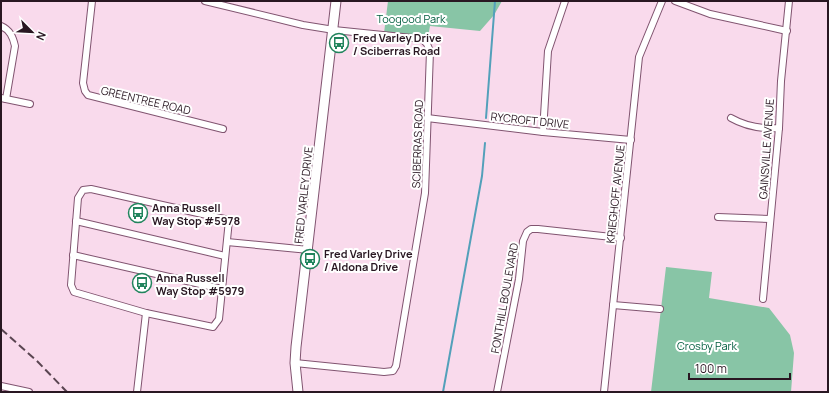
<svg xmlns="http://www.w3.org/2000/svg" width="829" height="393" font-family="Manrope,sans-serif">
	<style>
		.green { fill: #88c5a6 }
		.lines { fill: none; stroke-linecap: round; stroke-linejoin: round }
		.stream { stroke: #53a0ba; stroke-width: 2 }
		.street-casing { stroke: #815470; stroke-width: 8 }
		.secondary-casing { stroke: #815470; stroke-width: 11 }
		.street { stroke: #fff; stroke-width: 6 }
		.secondary { stroke: #fff; stroke-width: 9 }
		.rail { stroke: #5a4551; stroke-width: 2; stroke-dasharray: 8 4; stroke-linecap: butt }
		.labels { text-anchor: middle; dominant-baseline: central; stroke-width: 4; stroke-linejoin: round; paint-order: stroke }
		.park-label { font-size: 11px; fill: #015d3e; stroke: #fff }
		.poi-label { font-size: 11px; font-weight: bold; fill: #291722; stroke: #fff; text-anchor: start }
		.street-label { font-size: 11px; fill: #291722; stroke: #fff }
	</style>
	<rect width="100%" height="100%" fill="#f9daec"/>
	<!-- green -->
	<g class="green">
		<path d="M 388,1 L 502,1 L 494,15 L 480,31 L 430,26 L 428,37 L 384,33 Z"/>
		<path d="M 666,267 L 712,272 L 709,298 L 769,308 L 790,335 L 794,353 L 791,392 L 651,392 Z"/>
	</g>
	<g class="lines">
		<!-- stream -->
		<g class="stream">
			<path d="M 486,118 L 495,1"/>
			<path d="M 443,392 L 482,176 L 485,143"/>
		</g>
		<!-- street casing -->
		<g class="street-casing">
			<g id="street">
				<path d="M 92,1 L 83,83 L 85,91 L 88,95 L 223,129"/>
				<path d="M 205,1 L 303,25 L 334,30 L 422,39 L 427,44 L 430,51 L 425,193 L 396,366 L 393,371 L 384,372 L 295,363"/>
				<path d="M 675,1 L 710,14 L 787,31"/>
				<path d="M 1,26 C 10,30 13,37 15,46 L 6,99"/>
				<path d="M 1,98 L 30,104"/>
				<path d="M 427,118 L 543,132 L 631,140"/>
				<path d="M 731,118 C 745,126 763,129 779,128"/>
				<path d="M 543,132 L 548,51 L 565,1"/>
				<path d="M 91,189 L 229,220 L 219,319 L 213,327 L 146,313 L 74,292 L 71,285 L 78,198 L 83,190 Z"/>
				<path d="M 718,217 L 770,219"/>
				<path d="M 76,221 L 225,256"/>
				<path d="M 227,242 L 309,250"/>
				<path d="M 73,255 L 222,289"/>
				<path d="M 763,299 L 779,128 L 781,81 L 789,1"/>
				<path d="M 613,305 L 660,309"/>
				<path d="M 1,386 L 29,392"/>
				<path d="M 137,392 L 146,313"/>
				<path d="M 497,392 L 519,279 L 523,241 L 527,232 L 531,229 L 538,229 L 621,238"/>
				<path d="M 604,392 L 639,57 L 662,1"/>
			</g>
		</g>
		<!-- secondary casing -->
		<g class="secondary-casing">
			<path id="secondary" d="M 298,392 L 295,363 L 296,347 L 336,1"/>
		</g>
		<!-- street -->
		<use href="#street" class="street"/>
		<!-- secondary -->
		<use href="#secondary" class="secondary"/>
		<!-- rail -->
		<path class="rail" d="M 1,329 L 37,361 L 67,392"/>
	</g>
	<!-- icons -->
	<defs>
		<g id="bus-ring" transform="scale(1)"><circle r="9.5" fill="#fff" stroke="#21845d" stroke-width="1.5"/><path d="M-5-6H5V4H4V6H2V4H-2V6H-4V4H-5ZM-3.5-4V0h7V-4ZM-3.5 1.2v1.5H-2V1.2ZM2 1.2v1.5H3.5V1.2Z" fill="#21845d"/></g>
	</defs>
	<g fill-rule="evenodd">
		<use href="#bus-ring" x="339" y="43"/>
		<use href="#bus-ring" x="138" y="213"/>
		<use href="#bus-ring" x="310" y="259"/>
		<use href="#bus-ring" x="142" y="283"/>
	</g>
	<g class="labels">
		<!-- park labels -->
		<g class="park-label">
			<text x="411" y="18">Toogood Park</text>
			<text x="707" y="345">Crosby Park</text>
		</g>
		<!-- poi labels -->
		<g class="poi-label">
			<text x="353" y="37">Fred Varley Drive<tspan x="353" dy="13">/ Sciberras Road</tspan></text>
			<text x="152" y="207">Anna Russell<tspan x="152" dy="13">Way Stop #5978</tspan></text>
			<text x="324" y="253">Fred Varley Drive<tspan x="324" dy="13">/ Aldona Drive</tspan></text>
			<text x="156" y="277">Anna Russell<tspan x="156" dy="13">Way Stop #5979</tspan></text>
		</g>
		<!-- street labels -->
		<g class="street-label">
			<text transform="translate(146 100) rotate(13)">GREENTREE ROAD</text>
			<text transform="translate(530 120) rotate(6)">RYCROFT DRIVE</text>
			<text transform="translate(417 144) rotate(-88)">SCIBERRAS ROAD</text>
			<text transform="translate(766 149) rotate(-86)">GAINSVILLE AVENUE</text>
			<text transform="translate(615 194) rotate(-84)">KRIEGHOFF AVENUE</text>
			<text transform="translate(303 195) rotate(-84)">FRED VARLEY DRIVE</text>
			<text transform="translate(504 298) rotate(-80)">FONTHILL BOULEVARD</text>
		</g>
	</g>
	<!-- border -->
	<rect width="829" height="393" fill="none" stroke="#291722" stroke-width="4"/>
	<!-- north arrow -->
	<g transform="translate(32 32) rotate(114)" stroke="#ffffff" stroke-width="3" paint-order="stroke">
	<path d="M0-3L7 15L0 10L-7 15Z" fill="#291722"/>
	<text y="-6" font-size="11" font-weight="bold" text-anchor="middle" fill="#291722">N</text>
	</g>
	<!-- scale -->
	<path d="M689 373v6h101v-6" fill="none" stroke="#291722" stroke-width="2"/>
	<text x="695" y="373" font-size="12" fill="#291722" stroke="#ffffff" stroke-width="3" paint-order="stroke">100 m</text>
</svg>
